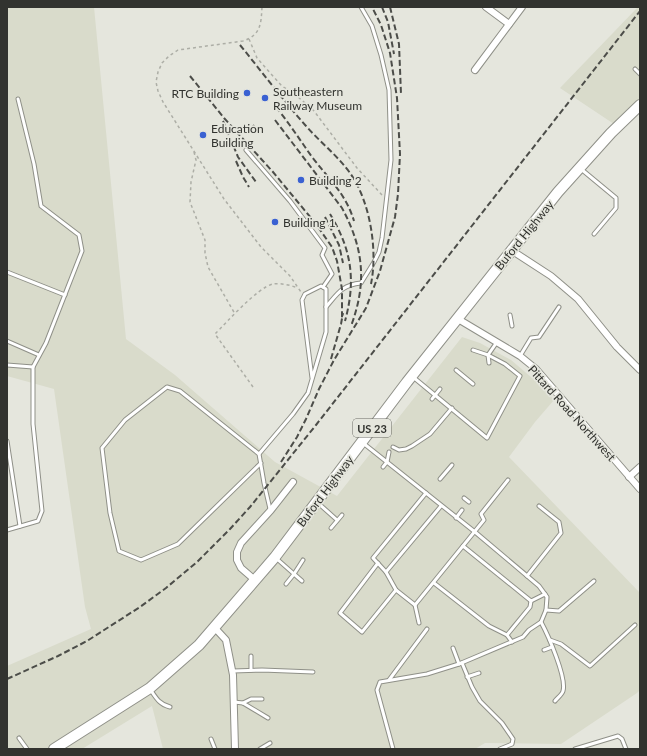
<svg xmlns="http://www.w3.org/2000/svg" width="647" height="756" font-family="Lato,sans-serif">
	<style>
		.built { fill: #d9dbcb }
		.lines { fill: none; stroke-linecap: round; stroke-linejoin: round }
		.lane-casing { stroke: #8f9088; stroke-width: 5 }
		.street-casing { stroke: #8f9088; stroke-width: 8 }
		.primary-casing { stroke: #8f9088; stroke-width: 12 }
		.path { stroke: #adaea6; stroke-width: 1.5; stroke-dasharray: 3 3; stroke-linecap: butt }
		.lane { stroke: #fff; stroke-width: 3 }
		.street { stroke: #fff; stroke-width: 6 }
		.primary { stroke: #fff; stroke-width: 10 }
		.rail { stroke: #4c4d49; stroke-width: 2; stroke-dasharray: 6 3; stroke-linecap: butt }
		.poi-dot { fill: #3a61d2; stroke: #e5e6dd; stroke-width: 1.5 }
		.labels { text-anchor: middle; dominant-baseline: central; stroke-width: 3.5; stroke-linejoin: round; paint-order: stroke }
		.shield { fill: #e5e6dd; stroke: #686963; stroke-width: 1 }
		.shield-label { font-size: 11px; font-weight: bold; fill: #32332f }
		.poi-label { font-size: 12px; fill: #32332f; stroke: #e5e6dd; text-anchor: start }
		.street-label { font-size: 12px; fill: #32332f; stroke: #e5e6dd }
	</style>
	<rect width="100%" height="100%" fill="#e5e6dd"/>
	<!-- built -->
	<g class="built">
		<path d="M 7,7 L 94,7 L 126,339 L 175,375 L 275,462 L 337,496 L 462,337 L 480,343 L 511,360 L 538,383 L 554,400 L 535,422 L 509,457 L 640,593 L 640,690 L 637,693 L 561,744 L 485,743 L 475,749 L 163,749 L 152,706 L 82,749 L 7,749 L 7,666 L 91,629 L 85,607 L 54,389 L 7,376 Z"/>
		<path d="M 638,7 L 640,7 L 640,111 L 620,128 L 560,88 Z"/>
	</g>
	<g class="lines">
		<!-- lane casing -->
		<g class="lane-casing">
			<g id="lane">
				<path d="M 635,69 L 640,74"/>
				<path d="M 246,150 L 290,201 L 325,248 L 322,255 L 332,274 L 323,287"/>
				<path d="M 581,169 L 616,198 L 616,208 L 594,234"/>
				<path d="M 7,272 L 65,295"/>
				<path d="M 326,307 C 338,293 342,285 361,283 L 374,262 L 379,252 L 382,238 L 391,160 L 389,90 L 381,55 L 372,26 L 361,7"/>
				<path d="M 510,315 L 512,326"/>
				<path d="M 7,341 L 39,355"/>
				<path d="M 473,350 L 488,355 L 497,342"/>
				<path d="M 488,355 L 489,363"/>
				<path d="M 520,356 L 531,338 L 539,337 L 559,307"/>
				<path d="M 7,365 L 33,367 L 46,343 L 82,251 L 79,235 L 41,206 L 34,164 L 18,99"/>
				<path d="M 456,370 L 473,384"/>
				<path d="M 413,377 L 487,438 L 520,376 L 505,364 L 488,355"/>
				<path d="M 432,399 L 440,389"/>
				<path d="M 7,441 L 20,526"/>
				<path d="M 363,443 L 475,532 L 539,586 L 547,597 L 546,610 L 541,622 C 548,635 567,678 563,691 C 562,695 557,698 555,701"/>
				<path d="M 393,447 L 399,450 L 406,449 L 412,446 L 430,434 L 452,408"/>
				<path d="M 259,454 L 293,414 L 308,393 L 326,332 L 326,289 L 321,286 L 305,294 L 302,300 L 312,378"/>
				<path d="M 261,463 L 178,544 L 141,560 L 119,551 L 110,513 L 102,448 L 125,420 L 167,387 L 180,391 L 259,454 L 264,483 L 270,509"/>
				<path d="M 383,467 L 387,462 L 389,452"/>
				<path d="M 440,479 L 452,465"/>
				<path d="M 464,498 L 469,502"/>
				<path d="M 318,503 L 337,520"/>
				<path d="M 456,518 L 462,510"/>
				<path d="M 331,528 L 342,515"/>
				<path d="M 7,530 L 38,521 L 42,511 L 33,424 L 33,367"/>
				<path d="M 463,546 L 531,601 L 545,594"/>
				<path d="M 277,559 L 294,574 L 286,584"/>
				<path d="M 378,563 L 340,613 L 362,632 L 396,590 L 415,605 L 484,520 L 481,514 L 508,480"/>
				<path d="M 386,572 L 441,506"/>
				<path d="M 527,576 L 561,533 L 559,522 L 539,506"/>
				<path d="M 302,581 L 294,574 L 303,560"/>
				<path d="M 434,583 L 489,626 L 507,635"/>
				<path d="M 396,590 L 386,572 L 373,558 L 426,493"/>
				<path d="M 415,605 L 419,623"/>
				<path d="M 546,610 L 559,611 L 594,581"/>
				<path d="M 550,640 L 561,644 L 590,666 L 635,625"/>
				<path d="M 512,642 L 507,635 L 530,607 L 531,601"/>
				<path d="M 453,648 L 459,664"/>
				<path d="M 544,650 L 552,647"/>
				<path d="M 251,656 L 251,670"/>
				<path d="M 462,663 L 472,687 L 480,701 L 502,723 L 513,739 L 512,744 L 500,749"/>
				<path d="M 233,671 L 262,670 L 313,672"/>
				<path d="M 467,677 L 479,673"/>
				<path d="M 389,680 L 427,629"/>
				<path d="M 150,689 C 156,698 159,704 170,707"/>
				<path d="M 234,702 L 243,703 L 268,718"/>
				<path d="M 243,703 L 251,699 L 262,699"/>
				<path d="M 19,738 L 27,749"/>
				<path d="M 211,739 L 215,749"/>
				<path d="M 260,749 L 270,743"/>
				<path d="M 393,749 L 377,690 L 380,682 L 427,674 L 459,664 L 523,637 L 529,630 L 541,622"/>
				<path d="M 575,749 L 618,736 L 622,739 L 626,749"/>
			</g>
		</g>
		<!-- street casing -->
		<g class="street-casing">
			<g id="street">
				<path d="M 486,7 L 509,24"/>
				<path d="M 475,70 L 522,7"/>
				<path d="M 511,250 L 551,276 L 578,299 L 617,347 L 640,370"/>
				<path d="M 458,319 L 520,356 L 536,369 L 640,489"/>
				<path d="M 629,477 L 640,467"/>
				<path d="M 256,581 L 241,568 L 237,560 L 237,552 L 241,543 L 271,510 L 293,482"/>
				<path d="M 214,627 L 226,640 L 233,675 L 235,749"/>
			</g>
		</g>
		<!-- primary casing -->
		<g class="primary-casing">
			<path id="primary" d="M 54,749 L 150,688 L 199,645 L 275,557 L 407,382 L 558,192 L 611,133 L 640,105"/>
		</g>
		<!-- path -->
		<g class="path">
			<path d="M 262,7 C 261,24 261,35 243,41 L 178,50 L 169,56 L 162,63 L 158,72 L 156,82 L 158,91 L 163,102 L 224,199 L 261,247 L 290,276 L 301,292"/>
			<path d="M 249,39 L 257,58 L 271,74 L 282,86 L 297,96 L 314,111 L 357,168 L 382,195"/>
			<path d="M 194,152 L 196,160 L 191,182 L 190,202 L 205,240 L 205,253 L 208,267 L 235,314"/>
			<path d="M 253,387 L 215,334 C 227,322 258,287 273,284 C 281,283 290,285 298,288"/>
		</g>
		<!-- lane -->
		<use href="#lane" class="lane"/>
		<!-- street -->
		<use href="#street" class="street"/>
		<!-- primary -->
		<use href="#primary" class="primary"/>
		<!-- rail -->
		<g class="rail">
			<path d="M 382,7 L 388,22 L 394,54"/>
			<path d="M 390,7 L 399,44 L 401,94"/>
			<path d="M 240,45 C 262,72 283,100 306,126 C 320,142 337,155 350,173 C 370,201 378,250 371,284"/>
			<path d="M 190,76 L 224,118 L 273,172 L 316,224 L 332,247 L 337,261 L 342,289 L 342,318"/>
			<path d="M 276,107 C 289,123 300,140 312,157 C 329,179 346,194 354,221"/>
			<path d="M 275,120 L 342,208 C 364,249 367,283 351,326"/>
			<path d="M 223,121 L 238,157 L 256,182"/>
			<path d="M 253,125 L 259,133"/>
			<path d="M 236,161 L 243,177 L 249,187"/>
			<path d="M 330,214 C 352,250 356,281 345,321"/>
			<path d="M 325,217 L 339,245 L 343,263"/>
			<path d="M 331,359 L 341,324 L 343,313"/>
			<path d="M 281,462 L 297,437 L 306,419 L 319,389 L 334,360 L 366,308 L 380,271 L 395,217 L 398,194 L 400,154 L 397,98 L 390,53 L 381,25 L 372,7"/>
			<path d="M 7,679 L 58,656 L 87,641 L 140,607 L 166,588 L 197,562 L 230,529 L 250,507 L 316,425 L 640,11"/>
		</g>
	</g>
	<!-- markers -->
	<g class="poi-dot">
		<circle cx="247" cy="93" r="4"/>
		<circle cx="265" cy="98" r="4"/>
		<circle cx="203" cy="135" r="4"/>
		<circle cx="301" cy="180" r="4"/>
		<circle cx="275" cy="222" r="4"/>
	</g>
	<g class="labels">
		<!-- shield labels -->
		<rect class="shield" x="353" y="419" width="38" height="18" rx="3"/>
		<g class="shield-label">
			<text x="372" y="428">US 23</text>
		</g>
		<!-- poi labels -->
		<g class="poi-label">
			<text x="273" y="91">Southeastern<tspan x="273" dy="14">Railway Museum</tspan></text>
			<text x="239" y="93" text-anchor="end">RTC Building</text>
			<text x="211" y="128">Education<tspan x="211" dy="14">Building</tspan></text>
			<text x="309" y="180">Building 2</text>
			<text x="283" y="222">Building 1</text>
		</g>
		<!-- street labels -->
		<g class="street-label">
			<text transform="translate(524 235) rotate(-51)">Buford Highway</text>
			<text transform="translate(572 413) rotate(48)">Pittard Road Northwest</text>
			<text transform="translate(325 491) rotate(-53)">Buford Highway</text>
		</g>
	</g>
	<!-- border -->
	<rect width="647" height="756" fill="none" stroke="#32332f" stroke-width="16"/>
</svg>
